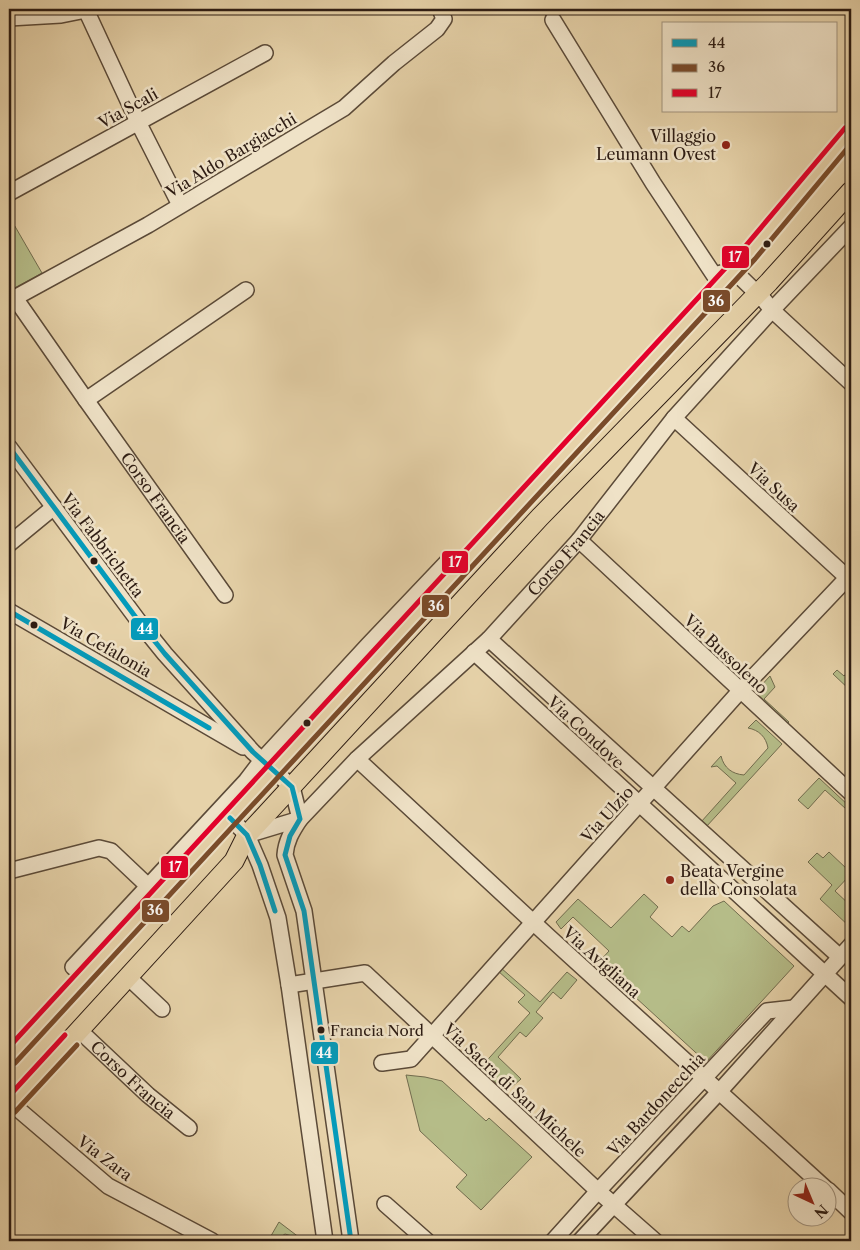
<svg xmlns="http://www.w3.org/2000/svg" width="860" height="1250" font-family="'Libre Caslon Text',serif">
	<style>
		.green { fill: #b5bc88; stroke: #716c4e }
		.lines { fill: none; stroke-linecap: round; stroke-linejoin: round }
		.minor-casing { stroke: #5b4a38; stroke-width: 18 }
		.major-casing { stroke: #2d1c13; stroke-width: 21 }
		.minor { stroke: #efe2c7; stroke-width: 15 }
		.major { stroke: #e6d2a9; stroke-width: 19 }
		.bus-1-casing { stroke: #efe2c7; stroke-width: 9 }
		.bus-2-casing { stroke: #efe2c7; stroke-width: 9 }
		.bus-3-casing { stroke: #efe2c7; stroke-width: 9 }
		.bus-1 { stroke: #049bbb; stroke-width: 5 }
		.bus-2 { stroke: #7a4b2a; stroke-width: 5 }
		.bus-3 { stroke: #e4002b; stroke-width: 5 }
		.poi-dot { fill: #8f2418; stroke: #efe2c7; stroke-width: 2 }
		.bus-dot { fill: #2d1c13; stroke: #efe2c7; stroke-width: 2 }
		.labels { text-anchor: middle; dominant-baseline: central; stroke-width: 5; stroke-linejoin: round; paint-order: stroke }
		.bus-label { font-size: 15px; fill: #2d1c13; stroke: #efe2c7; text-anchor: start }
		.street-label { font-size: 16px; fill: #2d1c13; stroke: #efe2c7 }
		.poi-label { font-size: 16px; fill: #2d1c13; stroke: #efe2c7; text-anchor: end }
		.line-badge { stroke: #efe2c7; stroke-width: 2 }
		.badge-label { font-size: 14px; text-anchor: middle; font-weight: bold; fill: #fff }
	</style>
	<rect width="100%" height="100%" fill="#e6d2a9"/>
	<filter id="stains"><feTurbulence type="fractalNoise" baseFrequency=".004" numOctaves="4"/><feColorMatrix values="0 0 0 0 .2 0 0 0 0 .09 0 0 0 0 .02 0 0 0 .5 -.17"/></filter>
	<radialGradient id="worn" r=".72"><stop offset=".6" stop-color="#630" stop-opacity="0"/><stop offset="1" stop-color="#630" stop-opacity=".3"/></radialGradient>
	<!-- green -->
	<g class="green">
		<path d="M 9,216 L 42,273 L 9,291 Z"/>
		<path d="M 851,668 L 851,691 L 833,674 L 837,670 L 844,676 Z"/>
		<path d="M 770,676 L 775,687 L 764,699 L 789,722 L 787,724 L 758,699 L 758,689 Z"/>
		<path d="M 756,720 L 782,744 L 706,827 L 701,822 L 736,783 L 717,766 L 711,767 L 721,756 C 724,768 732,774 744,775 L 768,748 C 766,737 759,730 748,728 Z"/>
		<path d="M 819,778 L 849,806 L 846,809 L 825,790 L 808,809 L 798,800 Z"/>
		<path d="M 829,852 L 847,869 L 849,867 L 851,869 L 851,874 L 835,891 L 851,906 L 851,926 L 850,927 L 820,899 L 832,885 L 808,862 L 817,853 L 823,858 Z"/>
		<path d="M 644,894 L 658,907 L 650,917 L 672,937 L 682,926 L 689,932 L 713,906 L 724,901 L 794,966 L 706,1062 L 598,963 L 609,951 L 573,917 L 561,929 L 556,922 L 578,899 L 611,928 Z"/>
		<path d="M 501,968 L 540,1002 L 567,972 L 577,980 L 561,999 L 553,992 L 536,1012 L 543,1018 L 526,1037 L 520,1032 L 498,1057 L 521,1079 L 506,1092 L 480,1068 L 530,1013 L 518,1002 L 525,995 L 498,971 Z"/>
		<path d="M 406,1075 L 425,1077 L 442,1081 L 486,1121 L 489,1118 L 532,1157 L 481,1210 L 456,1187 L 467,1175 L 420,1131 Z"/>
		<path d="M 279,1222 L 304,1241 L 292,1236 L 285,1234 L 274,1241 L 268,1241 Z"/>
	</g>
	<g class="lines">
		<!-- minor casing -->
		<g class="minor-casing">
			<g id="minor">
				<path d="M 86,10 L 138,122 L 180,205"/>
				<path d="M 9,18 L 61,15 L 91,9"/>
				<path d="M 553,20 L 653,183 L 712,272 L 714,275 L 733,270 L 764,300 L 772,310 L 851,383"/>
				<path d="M 9,193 L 265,53"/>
				<path d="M 15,298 L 86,400 L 246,290"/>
				<path d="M 9,301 L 148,225 L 344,108 L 394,63 L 437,29 L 444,19 L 440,9"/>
				<path id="s1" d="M 86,400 L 225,595"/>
				<path d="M 674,418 L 851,581"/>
				<path d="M 9,447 L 140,623 L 165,654 L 253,752 L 292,787 L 300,819 C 292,831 286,841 285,855 L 304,911 L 351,1241"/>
				<path d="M 579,540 L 851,793"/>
				<path d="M 9,544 L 54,507"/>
				<path d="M 9,611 L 243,747"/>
				<path d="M 489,639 L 840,957"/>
				<path d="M 474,652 L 851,998"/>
				<path d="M 357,759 L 548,936 L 825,1188"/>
				<path d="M 230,818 L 247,835 L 260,865 L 278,918 L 289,985 L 325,1241"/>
				<path id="s2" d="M 247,835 L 300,819 L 357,759 L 489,639 L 579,540 L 674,418 L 772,310 L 851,227"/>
				<path d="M 9,871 L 99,848 L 111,851 L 148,886"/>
				<path d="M 84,976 L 73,967 L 246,781 L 262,760 L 368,645 L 448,561 L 458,570"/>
				<path d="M 129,978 L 162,1009"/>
				<path d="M 289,985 L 365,973 L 598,1191 L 655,1241"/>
				<path id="s3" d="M 80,1031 L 148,1095 L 189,1128"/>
				<path d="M 382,1063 L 411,1059 L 740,691 L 851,574"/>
				<path d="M 12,1104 L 108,1186 L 212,1241"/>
				<path d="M 828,1190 L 851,1212"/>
				<path d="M 385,1204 L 427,1241"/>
				<path d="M 553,1241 L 598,1191 L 767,1011 L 794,1008"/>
				<path d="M 580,1241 L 719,1092 L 851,945"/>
			</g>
		</g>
		<!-- major casing -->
		<g class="major-casing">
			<g id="major">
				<path d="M 9,1058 L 749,254 L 851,133"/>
				<path d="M 9,1107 L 234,861 L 247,835 L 540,517 L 769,282 L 851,191"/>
			</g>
		</g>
		<!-- minor -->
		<use href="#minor" class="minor"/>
		<!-- major -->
		<use href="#major" class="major"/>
		<!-- bus-1 casing -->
		<g class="bus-1-casing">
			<g id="bus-1">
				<path d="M 9,447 L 140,623 L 165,654 L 253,752 L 292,787 L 300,819 L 290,836 L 285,855 L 304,911 L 351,1241"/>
				<path d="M 9,611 L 209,728"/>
				<path d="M 230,818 L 247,835 L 260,865 L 275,911"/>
			</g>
		</g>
		<!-- bus-2 casing -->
		<g class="bus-2-casing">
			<g id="bus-2">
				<path d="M 15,1063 L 755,259 L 851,144"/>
				<path d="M 15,1112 L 77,1045"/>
			</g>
		</g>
		<!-- bus-3 casing -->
		<g class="bus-3-casing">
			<g id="bus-3">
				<path d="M 9,1047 L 743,249 L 845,128"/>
				<path d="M 9,1096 L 65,1035"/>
			</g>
		</g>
		<!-- bus-1 -->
		<use href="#bus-1" class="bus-1"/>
		<!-- bus-2 -->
		<use href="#bus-2" class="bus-2"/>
		<!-- bus-3 -->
		<use href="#bus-3" class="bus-3"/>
	</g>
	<!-- markers -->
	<g class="poi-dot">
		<circle cx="726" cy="145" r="5"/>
		<circle cx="670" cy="880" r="5"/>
	</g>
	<g class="bus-dot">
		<circle cx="767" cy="244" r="4.5"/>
		<circle cx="94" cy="561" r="4.5"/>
		<circle cx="34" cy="625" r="4.5"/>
		<circle cx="307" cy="723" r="4.5"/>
		<circle cx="321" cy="1030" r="4.5"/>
	</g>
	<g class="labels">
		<!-- bus labels -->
		<g class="bus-label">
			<text x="330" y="1030">Francia Nord</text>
		</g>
		<!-- street labels -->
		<g class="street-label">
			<text transform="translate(128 108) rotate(-29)">Via Scali</text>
			<text transform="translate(231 155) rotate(-31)">Via Aldo Bargiacchi</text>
			<text transform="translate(774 487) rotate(43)">Via Susa</text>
			<text stroke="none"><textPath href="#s1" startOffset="120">Corso Francia</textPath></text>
			<text transform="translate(103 545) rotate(53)">Via Fabbrichetta</text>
			<text stroke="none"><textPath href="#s2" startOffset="432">Corso Francia</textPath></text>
			<text transform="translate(106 647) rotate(30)">Via Cefalonia</text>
			<text transform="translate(726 654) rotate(43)">Via Bussoleno</text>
			<text transform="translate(586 732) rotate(43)">Via Condove</text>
			<text transform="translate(607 814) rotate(-48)">Via Ulzio</text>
			<text transform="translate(602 962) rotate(42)">Via Avigliana</text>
			<text stroke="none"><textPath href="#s3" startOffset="72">Corso Francia</textPath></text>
			<text transform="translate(515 1090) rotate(43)">Via Sacra di San Michele</text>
			<text transform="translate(656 1104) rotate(-47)">Via Bardonecchia</text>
			<text transform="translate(105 1158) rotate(37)">Via Zara</text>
		</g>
		<!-- poi labels -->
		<g class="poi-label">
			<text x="716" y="136">Villaggio<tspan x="716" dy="18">Leumann Ovest</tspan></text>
			<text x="680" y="871" text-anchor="start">Beata Vergine<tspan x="680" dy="18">della Consolata</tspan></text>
		</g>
	</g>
	<g class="line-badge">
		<rect x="721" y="245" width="29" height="24" rx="5" fill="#e4002b"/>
		<rect x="702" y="289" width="29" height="24" rx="5" fill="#7a4b2a"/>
		<rect x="441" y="550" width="28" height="24" rx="5" fill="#e4002b"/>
		<rect x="421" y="594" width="29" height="24" rx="5" fill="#7a4b2a"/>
		<rect x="130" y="617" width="29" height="24" rx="5" fill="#049bbb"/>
		<rect x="160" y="855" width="29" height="24" rx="5" fill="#e4002b"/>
		<rect x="141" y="899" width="29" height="24" rx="5" fill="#7a4b2a"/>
		<rect x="310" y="1041" width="29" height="24" rx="5" fill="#049bbb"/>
	</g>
	<g class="badge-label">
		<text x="735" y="262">17</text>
		<text x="716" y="306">36</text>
		<text x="455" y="567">17</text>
		<text x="436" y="611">36</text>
		<text x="145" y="634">44</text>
		<text x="175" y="872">17</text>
		<text x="155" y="915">36</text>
		<text x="324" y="1058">44</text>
	</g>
	<!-- margin -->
	<rect width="860" height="1250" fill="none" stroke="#e6d2a9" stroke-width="30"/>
	<rect x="10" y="10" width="840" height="1230" fill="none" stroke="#2d1c13" stroke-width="2.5"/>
	<rect x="15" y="15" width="830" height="1220" fill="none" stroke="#2d1c13"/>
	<!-- legend -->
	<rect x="662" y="22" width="175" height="90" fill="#efe2c7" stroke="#a1937f"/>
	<rect x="672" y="39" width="25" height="8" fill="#049bbb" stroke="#a1937f"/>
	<text x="708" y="48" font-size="15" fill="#2d1c13">44</text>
	<rect x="672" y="64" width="25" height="8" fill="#7a4b2a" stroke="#a1937f"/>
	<text x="708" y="72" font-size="15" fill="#2d1c13">36</text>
	<rect x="672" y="89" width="25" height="8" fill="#e4002b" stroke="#a1937f"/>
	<text x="708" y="98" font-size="15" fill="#2d1c13">17</text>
	<!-- north arrow -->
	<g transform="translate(812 1202) rotate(136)"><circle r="24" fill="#efe2c7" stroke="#a1937f"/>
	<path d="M0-4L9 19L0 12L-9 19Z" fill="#8f2418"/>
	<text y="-8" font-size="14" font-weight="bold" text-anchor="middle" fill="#2d1c13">N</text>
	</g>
	<rect width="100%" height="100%" filter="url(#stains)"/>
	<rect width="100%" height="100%" fill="url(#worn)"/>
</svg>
